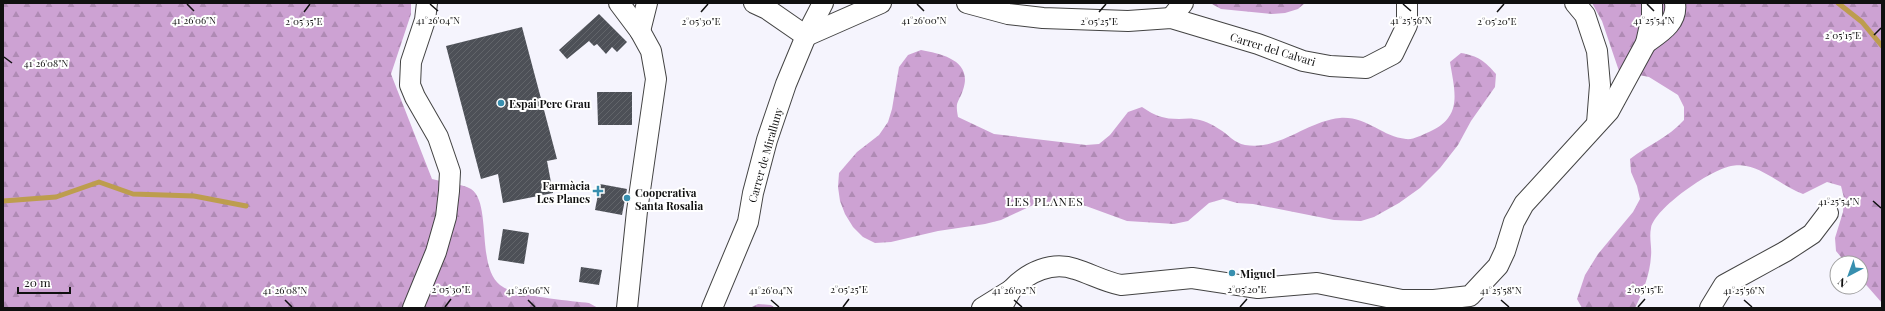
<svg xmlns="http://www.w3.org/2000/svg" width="1885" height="311" font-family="'Playfair Display',serif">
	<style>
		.forest { fill: url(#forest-firs) }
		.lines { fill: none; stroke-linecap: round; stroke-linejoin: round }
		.stream { stroke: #bd9d4e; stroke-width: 5 }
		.building { fill: url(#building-hatch) }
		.minor-casing { stroke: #434343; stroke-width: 22 }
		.minor { stroke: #fff; stroke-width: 20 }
		.ticks { fill: none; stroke: #101010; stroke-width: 1.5 }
		.poi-dot { fill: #388faf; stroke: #fff; stroke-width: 1.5 }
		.labels { text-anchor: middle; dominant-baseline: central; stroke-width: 4; stroke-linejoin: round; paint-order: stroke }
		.street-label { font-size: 11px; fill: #101010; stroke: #fff }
		.poi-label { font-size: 11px; font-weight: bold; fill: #101010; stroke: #fff; text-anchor: start }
		.neighbourhood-label { font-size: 12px; letter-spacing: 1px; fill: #101010; stroke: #fff }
		.ticks-label { font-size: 10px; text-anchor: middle; fill: #101010; stroke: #fff; stroke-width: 4; stroke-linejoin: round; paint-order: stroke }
	</style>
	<defs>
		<pattern id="forest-firs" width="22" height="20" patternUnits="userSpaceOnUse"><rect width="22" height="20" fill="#cda2d3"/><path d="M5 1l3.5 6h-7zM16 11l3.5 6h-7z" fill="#af8ab4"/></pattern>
		<pattern id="building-hatch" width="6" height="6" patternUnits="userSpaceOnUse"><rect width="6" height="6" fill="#4d5057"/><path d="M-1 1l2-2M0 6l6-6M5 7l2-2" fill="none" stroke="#62656a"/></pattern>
	</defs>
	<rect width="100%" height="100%" fill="#f5f4fd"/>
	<!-- forest -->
	<g class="forest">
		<path d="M 3,3 L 411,3 L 411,14 L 391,74 L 432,179 C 442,182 463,184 471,189 C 492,203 476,266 500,285 C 513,296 570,301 589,303 L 598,308 L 3,308 Z"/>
		<path d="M 1210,3 L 1305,3 L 1298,9 L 1285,13 L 1272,14 L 1221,9 Z"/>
		<path d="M 1592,3 L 1882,3 L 1882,303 L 1861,279 L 1861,263 L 1846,263 L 1836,251 L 1835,238 L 1843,212 L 1844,198 L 1841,186 L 1827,182 L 1803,194 C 1783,187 1767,170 1746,166 C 1742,165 1735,165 1731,166 C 1710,170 1655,208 1651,228 C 1649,238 1652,247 1651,256 C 1650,274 1643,292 1635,308 L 1582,308 L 1577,299 L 1585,275 L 1598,254 L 1633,212 L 1640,199 L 1637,186 L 1631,172 L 1630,159 C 1648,145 1668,138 1684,120 L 1684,107 L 1678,95 L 1649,77 L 1619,71 L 1602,21 Z"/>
		<path d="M 921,50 C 943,54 973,61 963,90 C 958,104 955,101 958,117 L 994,134 L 1086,145 L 1099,144 L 1110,135 L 1128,112 L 1142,107 C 1155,116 1164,119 1179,119 C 1184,119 1189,118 1194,119 C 1203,120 1212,124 1219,129 C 1228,134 1234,143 1245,145 C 1279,151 1307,121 1340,118 C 1367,116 1382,137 1406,139 C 1413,140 1422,135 1429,132 C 1463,117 1455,93 1450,62 L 1461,53 C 1478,56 1485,61 1496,74 L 1495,87 L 1471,121 L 1458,145 L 1440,168 L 1420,188 L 1399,203 L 1374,217 L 1361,221 L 1334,220 L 1253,204 L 1237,203 L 1223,199 L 1209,203 L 1188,221 L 1174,224 L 1159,223 L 1127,221 L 1086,206 L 1058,200 L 1031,206 L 1001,220 L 985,224 L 938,231 L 891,242 L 875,243 L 863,237 L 853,227 L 845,214 L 840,201 L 838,187 L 839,173 L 857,152 L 879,135 L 888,122 L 892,109 L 899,67 L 908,55 Z"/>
		<path d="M 758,304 L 771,305 L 775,308 L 750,308 Z"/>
	</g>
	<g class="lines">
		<!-- stream -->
		<g class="stream">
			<path d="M 1838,3 L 1862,22 L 1882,46"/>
			<path d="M 3,201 L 56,197 L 99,182 L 133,194 L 194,196 L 246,206"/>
		</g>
	</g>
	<!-- building -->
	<g class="building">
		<path d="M 599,14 L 627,42 L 617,52 L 612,47 L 606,54 L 597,44 L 594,46 L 589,41 L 567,59 L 559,50 Z"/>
		<path d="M 522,27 L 557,159 L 547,161 L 553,193 L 503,203 L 498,174 L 481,179 L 446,46 Z"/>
		<path d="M 597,92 L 632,92 L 632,125 L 598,125 Z"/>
		<path d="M 600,184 L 627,189 L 622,215 L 595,210 Z"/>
		<path d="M 503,229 L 529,233 L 524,264 L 498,260 Z"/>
		<path d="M 581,267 L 602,270 L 599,285 L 579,282 Z"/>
	</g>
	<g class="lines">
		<!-- minor casing -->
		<g class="minor-casing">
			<g id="minor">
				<path d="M 619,3 L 640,31 L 651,51 L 656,79 L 637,211 L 627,308"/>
				<path d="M 754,3 L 767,9 L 806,36"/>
				<path d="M 967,3 L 1008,14 L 1043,18 L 1128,21 L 1171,18 L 1258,44 L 1303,61 L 1330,66 L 1366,68 L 1393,54 L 1407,25 L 1407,3"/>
				<path d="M 1575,3 L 1585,15 L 1597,51 L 1600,85 L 1597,123"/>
				<path d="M 1171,18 L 1183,3"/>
				<path d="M 640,31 L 647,3"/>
				<path d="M 806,36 L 881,3"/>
				<path d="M 1646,43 C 1660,33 1678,23 1675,3"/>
				<path d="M 413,308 L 436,252 L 446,217 L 449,191 L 450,172 L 438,137 L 415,97 L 410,85 L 411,62 L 425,20 L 427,3"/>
				<path d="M 712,308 L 748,222 L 753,193 L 767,140 L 786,84 L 806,36 L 823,3"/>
				<path d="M 982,308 L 1011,290"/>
				<path d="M 1001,308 C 1005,302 1008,295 1012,289 C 1028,272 1052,261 1075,269 C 1091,274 1105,282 1121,285 L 1192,278 L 1258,288 L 1317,283 L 1402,300 L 1434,300 L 1470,296 L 1498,266 L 1505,251 L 1514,222 L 1524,204 L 1609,111 L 1646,43 L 1652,16 L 1652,3"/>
				<path d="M 1710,308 L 1724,285 L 1786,251 L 1812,234 L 1828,213"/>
			</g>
		</g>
		<!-- minor -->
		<use href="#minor" class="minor"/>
	</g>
	<!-- ticks -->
	<path class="ticks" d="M 187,4 L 194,11M 430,4 L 438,11M 917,4 L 924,11M 1403,4 L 1411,11M 1647,4 L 1654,11M 304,12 L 310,4M 701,12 L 708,4M 1099,12 L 1106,4M 1497,12 L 1504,4M 1874,35 L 1881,28M 4,57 L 12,63M 1873,201 L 1881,208M 285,300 L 292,307M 528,300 L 535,307M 771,300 L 779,307M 1014,300 L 1022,307M 1501,300 L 1509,307M 1744,300 L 1752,307M 445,307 L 451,299M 843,307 L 849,299M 1240,307 L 1247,299M 1638,307 L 1645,299"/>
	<!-- markers -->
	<g class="poi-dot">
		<circle cx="501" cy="103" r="4"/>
		<path d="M596 185h4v4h4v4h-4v4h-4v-4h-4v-4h4z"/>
		<circle cx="627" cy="198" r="4"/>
		<circle cx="1232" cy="273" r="4"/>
	</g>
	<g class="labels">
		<!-- street labels -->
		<g class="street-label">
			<text transform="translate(1273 49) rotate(17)">Carrer del Calvari</text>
			<text transform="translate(765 155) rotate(-74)">Carrer de Miralluny</text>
		</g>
		<!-- poi labels -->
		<g class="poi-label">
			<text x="509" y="103">Espai Pere Grau</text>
			<text x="590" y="185" text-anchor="end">Farmàcia<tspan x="590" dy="13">Les Planes</tspan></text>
			<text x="635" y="192">Cooperativa<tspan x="635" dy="13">Santa Rosalia</tspan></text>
			<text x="1240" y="273">Miguel</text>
		</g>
		<!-- neighbourhood labels -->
		<g class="neighbourhood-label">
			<text x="1045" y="201">LES PLANES</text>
		</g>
	</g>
	<g class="ticks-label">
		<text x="924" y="24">41°26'00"N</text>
		<text x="1411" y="24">41°25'56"N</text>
		<text x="194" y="24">41°26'06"N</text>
		<text x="438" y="24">41°26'04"N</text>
		<text x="1654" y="24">41°25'54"N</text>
		<text x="304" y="25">2°05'35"E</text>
		<text x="701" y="25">2°05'30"E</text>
		<text x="1099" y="25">2°05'25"E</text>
		<text x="1497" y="25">2°05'20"E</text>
		<text x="1843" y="39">2°05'15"E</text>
		<text x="46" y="67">41°26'08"N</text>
		<text x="1839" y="205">41°25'54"N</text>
		<text x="451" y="293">2°05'30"E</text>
		<text x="849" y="293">2°05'25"E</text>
		<text x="1247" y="293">2°05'20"E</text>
		<text x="1645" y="293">2°05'15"E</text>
		<text x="285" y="294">41°26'08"N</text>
		<text x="528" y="294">41°26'06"N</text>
		<text x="771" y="294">41°26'04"N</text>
		<text x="1014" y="294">41°26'02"N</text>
		<text x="1501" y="294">41°25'58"N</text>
		<text x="1744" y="294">41°25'56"N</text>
	</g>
	<!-- border -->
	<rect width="1885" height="311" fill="none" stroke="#101010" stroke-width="8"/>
	<!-- north arrow -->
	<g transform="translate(1849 275) rotate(221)"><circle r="19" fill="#ffffff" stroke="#9f9f9f"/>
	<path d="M0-3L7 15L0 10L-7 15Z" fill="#388faf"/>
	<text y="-6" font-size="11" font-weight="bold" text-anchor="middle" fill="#101010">N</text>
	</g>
	<!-- scale -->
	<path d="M18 287v6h52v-6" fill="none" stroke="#101010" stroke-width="2"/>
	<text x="24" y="287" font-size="12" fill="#101010" stroke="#ffffff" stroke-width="3" paint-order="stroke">20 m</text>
</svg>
